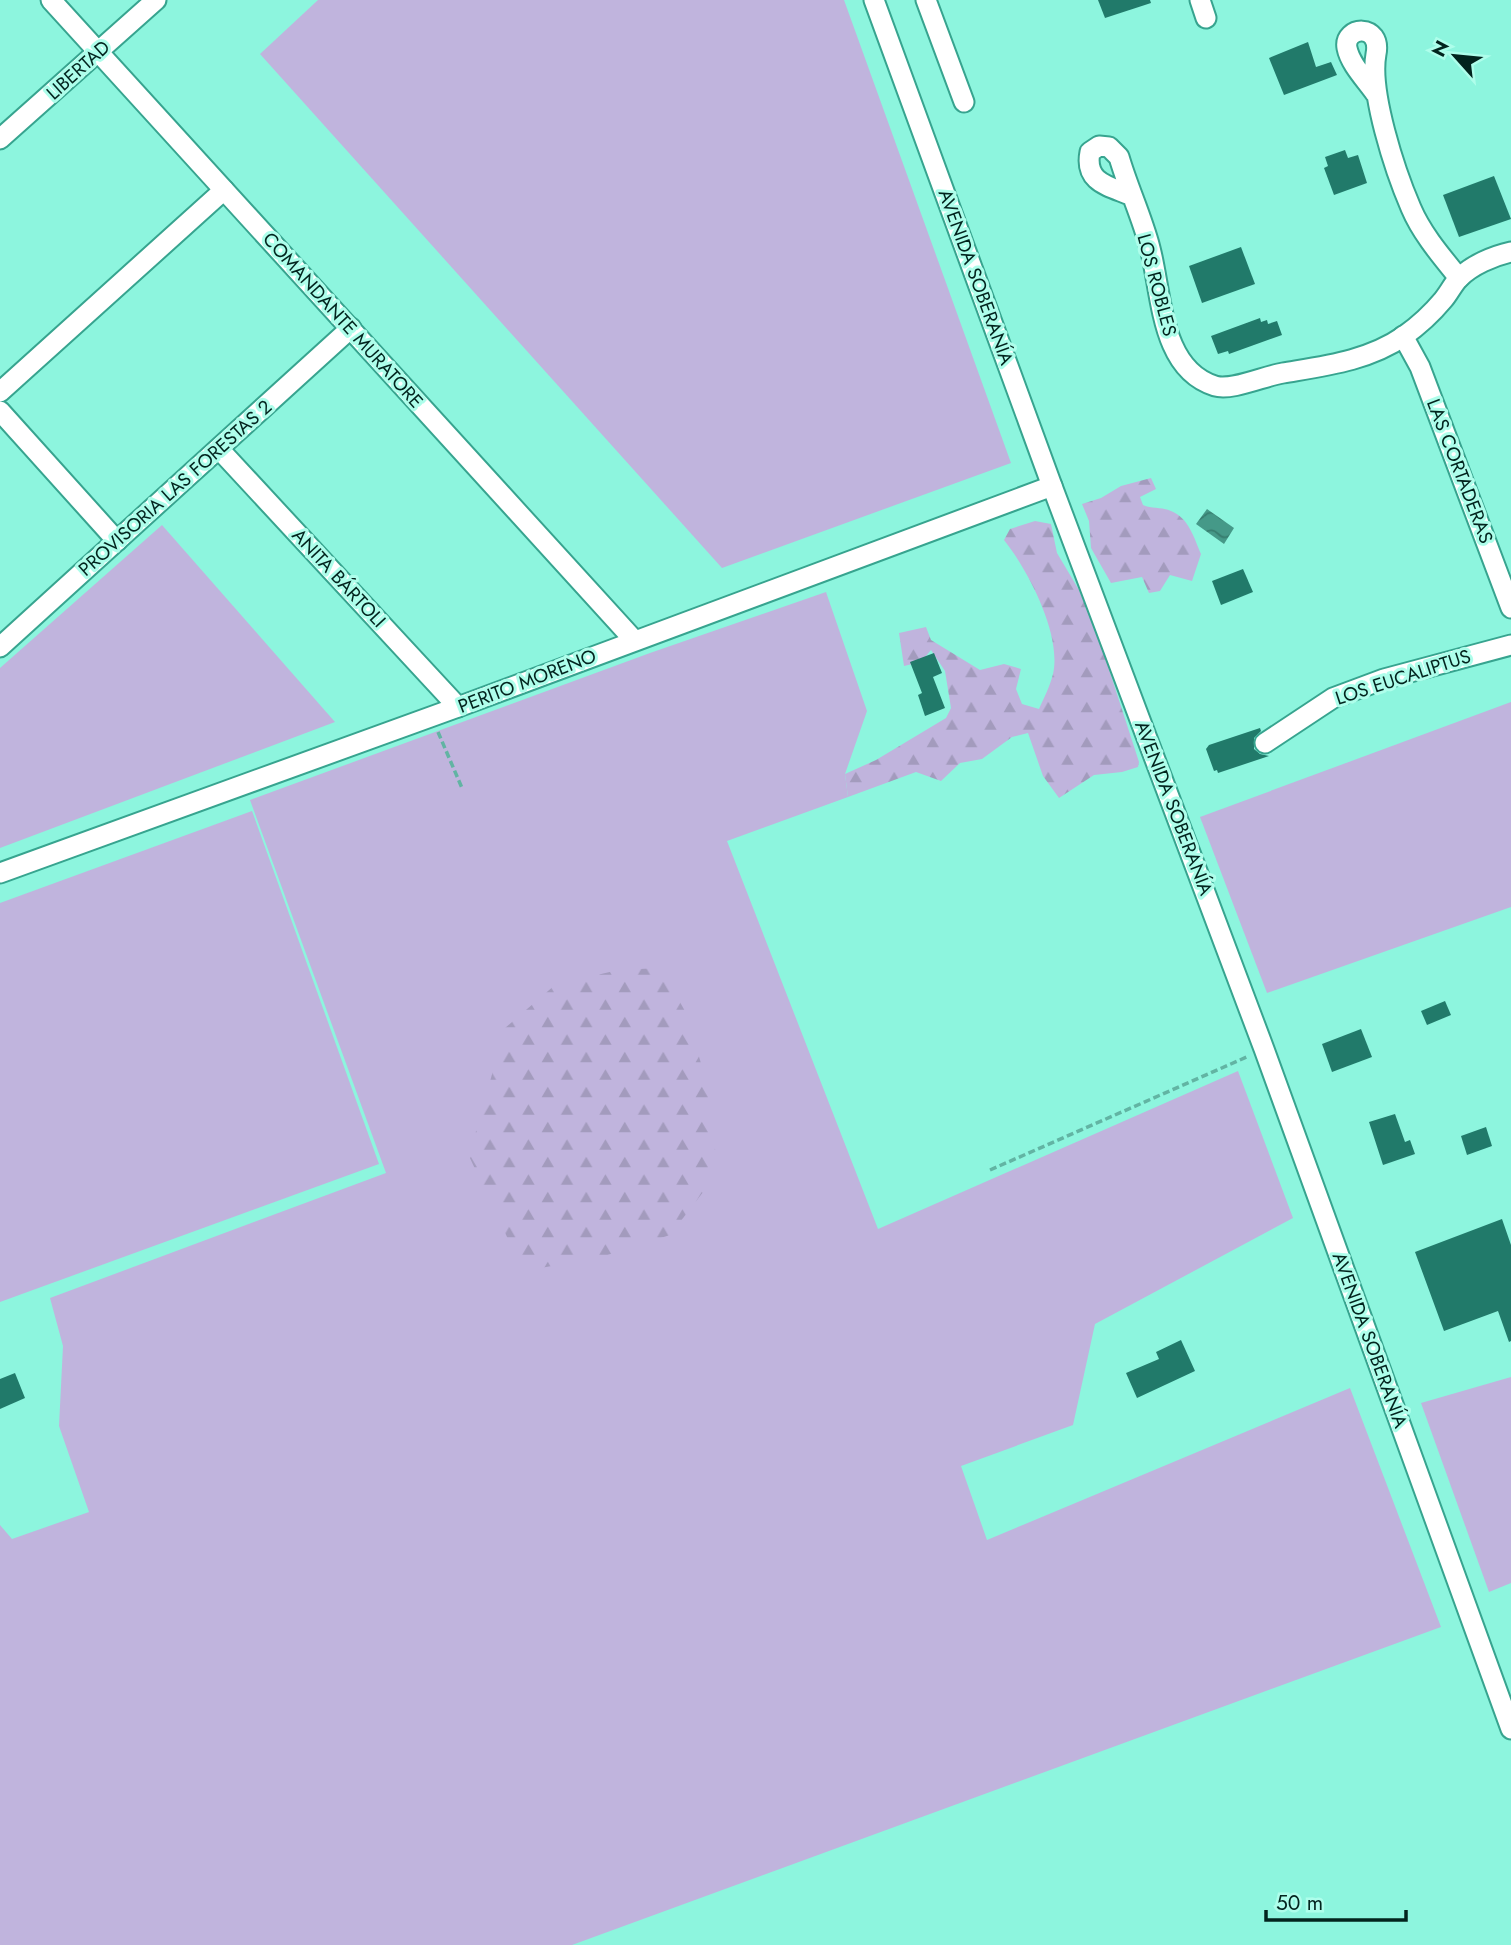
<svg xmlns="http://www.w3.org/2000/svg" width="1511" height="1945" font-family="Jost,sans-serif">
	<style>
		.grass { fill: #c0b4dd }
		.forest { fill: url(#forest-firs) }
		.water { fill: url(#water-waves) }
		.building { fill: #217a6a }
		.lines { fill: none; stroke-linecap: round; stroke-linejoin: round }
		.minor-casing { stroke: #37a48f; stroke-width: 23 }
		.path { stroke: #62b4a3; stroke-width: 3.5; stroke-dasharray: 7 3.5; stroke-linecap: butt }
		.minor { stroke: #fff; stroke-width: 19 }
		.labels { text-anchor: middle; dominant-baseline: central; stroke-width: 6; stroke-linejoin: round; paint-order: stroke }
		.street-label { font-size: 19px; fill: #02241e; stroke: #aefeeb }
	</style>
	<defs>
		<pattern id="forest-firs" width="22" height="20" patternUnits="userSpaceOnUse" patternTransform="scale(1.75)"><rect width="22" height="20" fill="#c0b4dd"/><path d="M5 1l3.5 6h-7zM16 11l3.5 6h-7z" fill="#a39bbd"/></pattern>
		<pattern id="water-waves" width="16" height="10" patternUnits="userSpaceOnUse" patternTransform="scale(1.75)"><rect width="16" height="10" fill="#459988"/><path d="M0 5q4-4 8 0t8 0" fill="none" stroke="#377d6f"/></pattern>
	</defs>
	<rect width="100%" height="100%" fill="#8df5de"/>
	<!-- grass -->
	<g class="grass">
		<path d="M 318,0 L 844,0 L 1011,463 L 722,568 L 260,54 Z"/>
		<path d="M 162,525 L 335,722 L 0,848 L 0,668 Z"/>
		<path d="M 826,592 L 867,711 L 845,774 L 848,797 L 727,841 L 878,1229 L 1238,1071 L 1293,1218 L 1095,1324 L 1073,1425 L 961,1466 L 987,1540 L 1350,1388 L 1441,1627 L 572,1945 L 0,1945 L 0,1525 L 12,1539 L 89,1512 L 59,1426 L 63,1346 L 50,1298 L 386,1173 L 250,800 L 650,653 Z"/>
		<path d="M 1511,702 L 1511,907 L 1267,993 L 1200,817 Z"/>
		<path d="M 252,811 L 379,1164 L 0,1302 L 0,903 Z"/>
		<path d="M 1511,1377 L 1511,1583 L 1489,1592 L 1421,1403 Z"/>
	</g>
	<!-- forest -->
	<g class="forest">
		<path d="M 1151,478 L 1156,489 L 1140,497 L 1143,505 C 1152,509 1163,507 1171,511 C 1189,518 1194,538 1201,554 L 1192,581 L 1170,575 L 1160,591 L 1149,593 L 1142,577 L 1111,583 L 1091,548 L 1089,521 L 1082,504 L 1101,498 L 1121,486 Z"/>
		<path d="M 1035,521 L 1051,524 L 1057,553 L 1079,590 L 1105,657 L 1139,762 L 1138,767 L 1122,772 L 1094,775 L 1059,798 L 1043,776 L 1028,733 L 1012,737 L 982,759 L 960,763 L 941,781 L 916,772 L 848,797 L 845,774 L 876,760 L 946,718 L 951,708 L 945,671 L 931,650 L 921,662 L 904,666 L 899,633 L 926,627 L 931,640 L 980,670 L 1004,664 L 1021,669 L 1016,689 L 1022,704 L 1039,709 C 1044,698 1050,686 1053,674 C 1062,635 1028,570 1004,540 L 1010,529 Z"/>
		<path d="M 661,968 L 686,1013 L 711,1097 L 717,1174 L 670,1235 L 598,1258 L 523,1271 L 469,1156 L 505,1028 L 555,985 L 618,970 Z"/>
	</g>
	<!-- water -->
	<path class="water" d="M 1207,509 L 1234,528 L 1224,544 L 1196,524 Z"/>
	<!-- building -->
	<g class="building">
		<path d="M 1098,0 L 1150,0 L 1151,3 L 1105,18 Z"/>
		<path d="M 1308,42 L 1316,67 L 1331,62 L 1337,75 L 1284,95 L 1269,58 Z"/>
		<path d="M 1345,150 L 1348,158 L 1358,155 L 1367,183 L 1334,195 L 1324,168 L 1328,166 L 1325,157 Z"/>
		<path d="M 1494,176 L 1511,219 L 1459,237 L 1443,195 Z"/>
		<path d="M 1241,247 L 1255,284 L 1202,303 L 1189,266 Z"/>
		<path d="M 1260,318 L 1261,322 L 1267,320 L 1268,324 L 1277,321 L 1282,335 L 1229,354 L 1228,351 L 1218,354 L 1211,336 Z"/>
		<path d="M 1243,569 L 1253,592 L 1221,605 L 1212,581 Z"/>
		<path d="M 934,653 L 942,673 L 933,677 L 945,708 L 925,716 L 918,695 L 922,693 L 910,662 Z"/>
		<path d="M 1260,728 L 1261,731 L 1254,738 L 1254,749 L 1260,754 L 1269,756 L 1218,773 L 1217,770 L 1214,771 L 1206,749 L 1209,745 Z"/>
		<path d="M 1445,1001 L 1451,1015 L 1427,1025 L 1421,1011 Z"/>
		<path d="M 1361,1029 L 1372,1057 L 1332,1072 L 1322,1044 Z"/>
		<path d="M 1395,1114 L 1405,1142 L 1410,1140 L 1415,1154 L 1383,1165 L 1369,1122 Z"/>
		<path d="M 1486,1127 L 1492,1146 L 1467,1155 L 1461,1136 Z"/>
		<path d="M 1502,1219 L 1511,1245 L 1511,1341 L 1509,1342 L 1498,1311 L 1444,1331 L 1415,1252 Z"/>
		<path d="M 1181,1340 L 1195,1371 L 1137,1398 L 1126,1373 L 1159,1359 L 1156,1352 Z"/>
		<path d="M 15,1373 L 25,1398 L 0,1409 L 0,1379 Z"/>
	</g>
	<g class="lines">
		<!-- minor casing -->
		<g class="minor-casing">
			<g id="minor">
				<path d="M 51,0 L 634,640"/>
				<path d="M 874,0 L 1052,486 L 1264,1049 L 1511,1729"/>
				<path d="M 926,0 L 964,102"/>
				<path d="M 1200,0 L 1206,18"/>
				<path d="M 1375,93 C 1366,80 1350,64 1347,48 C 1343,26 1382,23 1376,54 C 1369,92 1395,171 1411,208 C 1422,234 1442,257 1459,278"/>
				<path d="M 0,139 L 156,0"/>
				<path d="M 1130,195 C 1108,186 1084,182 1090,152 L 1099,146 L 1109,147 L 1119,157 C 1128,188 1142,217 1150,248 C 1162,293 1160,369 1215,386 C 1232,391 1264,376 1283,373 C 1324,366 1368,361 1404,336 C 1418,326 1433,312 1443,300 C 1449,293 1453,284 1459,278 C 1472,265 1493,256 1511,252"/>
				<path d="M 1403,336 L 1420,367 L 1511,608"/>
				<path d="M 0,392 L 224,190"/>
				<path d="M 0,411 L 117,541"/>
				<path d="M 219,449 L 458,707"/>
				<path d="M 0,647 L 351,328"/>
				<path d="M 1265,743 L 1333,698 L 1384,679 L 1511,645"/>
				<path d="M 0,873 L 458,707 L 1052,486"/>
			</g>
		</g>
		<!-- path -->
		<g class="path">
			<path d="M 438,732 L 462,788"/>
			<path d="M 990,1170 L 1249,1056"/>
		</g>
		<!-- minor -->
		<use href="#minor" class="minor"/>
	</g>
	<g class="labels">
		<!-- street labels -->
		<g class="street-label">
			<text transform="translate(78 70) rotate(-42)">LIBERTAD</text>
			<text transform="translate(976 277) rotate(70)">AVENIDA SOBERANÍA</text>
			<text transform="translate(1157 285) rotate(75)">LOS ROBLES</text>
			<text transform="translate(343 320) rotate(48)">COMANDANTE MURATORE</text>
			<text transform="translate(1460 471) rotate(69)">LAS CORTADERAS</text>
			<text transform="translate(175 488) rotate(-42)">PROVISORIA LAS FORESTAS 2</text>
			<text transform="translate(339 578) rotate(47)">ANITA BÁRTOLI</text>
			<text transform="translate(1403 677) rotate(-18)">LOS EUCALIPTUS</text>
			<text transform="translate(527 681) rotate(-21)">PERITO MORENO</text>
			<text transform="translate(1174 808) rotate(69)">AVENIDA SOBERANÍA</text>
			<text transform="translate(1370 1340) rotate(70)">AVENIDA SOBERANÍA</text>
		</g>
	</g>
	<!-- north arrow -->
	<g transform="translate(1455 56) rotate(297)" stroke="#aefeeb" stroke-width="5" paint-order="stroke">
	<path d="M0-5L12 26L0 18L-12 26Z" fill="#02241e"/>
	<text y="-10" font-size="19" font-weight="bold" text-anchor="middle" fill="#02241e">N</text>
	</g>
	<!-- scale -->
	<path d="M1266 1910v10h140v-10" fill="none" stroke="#02241e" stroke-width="3.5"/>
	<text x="1276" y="1910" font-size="21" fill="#02241e" stroke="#aefeeb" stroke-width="5" paint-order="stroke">50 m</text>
</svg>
